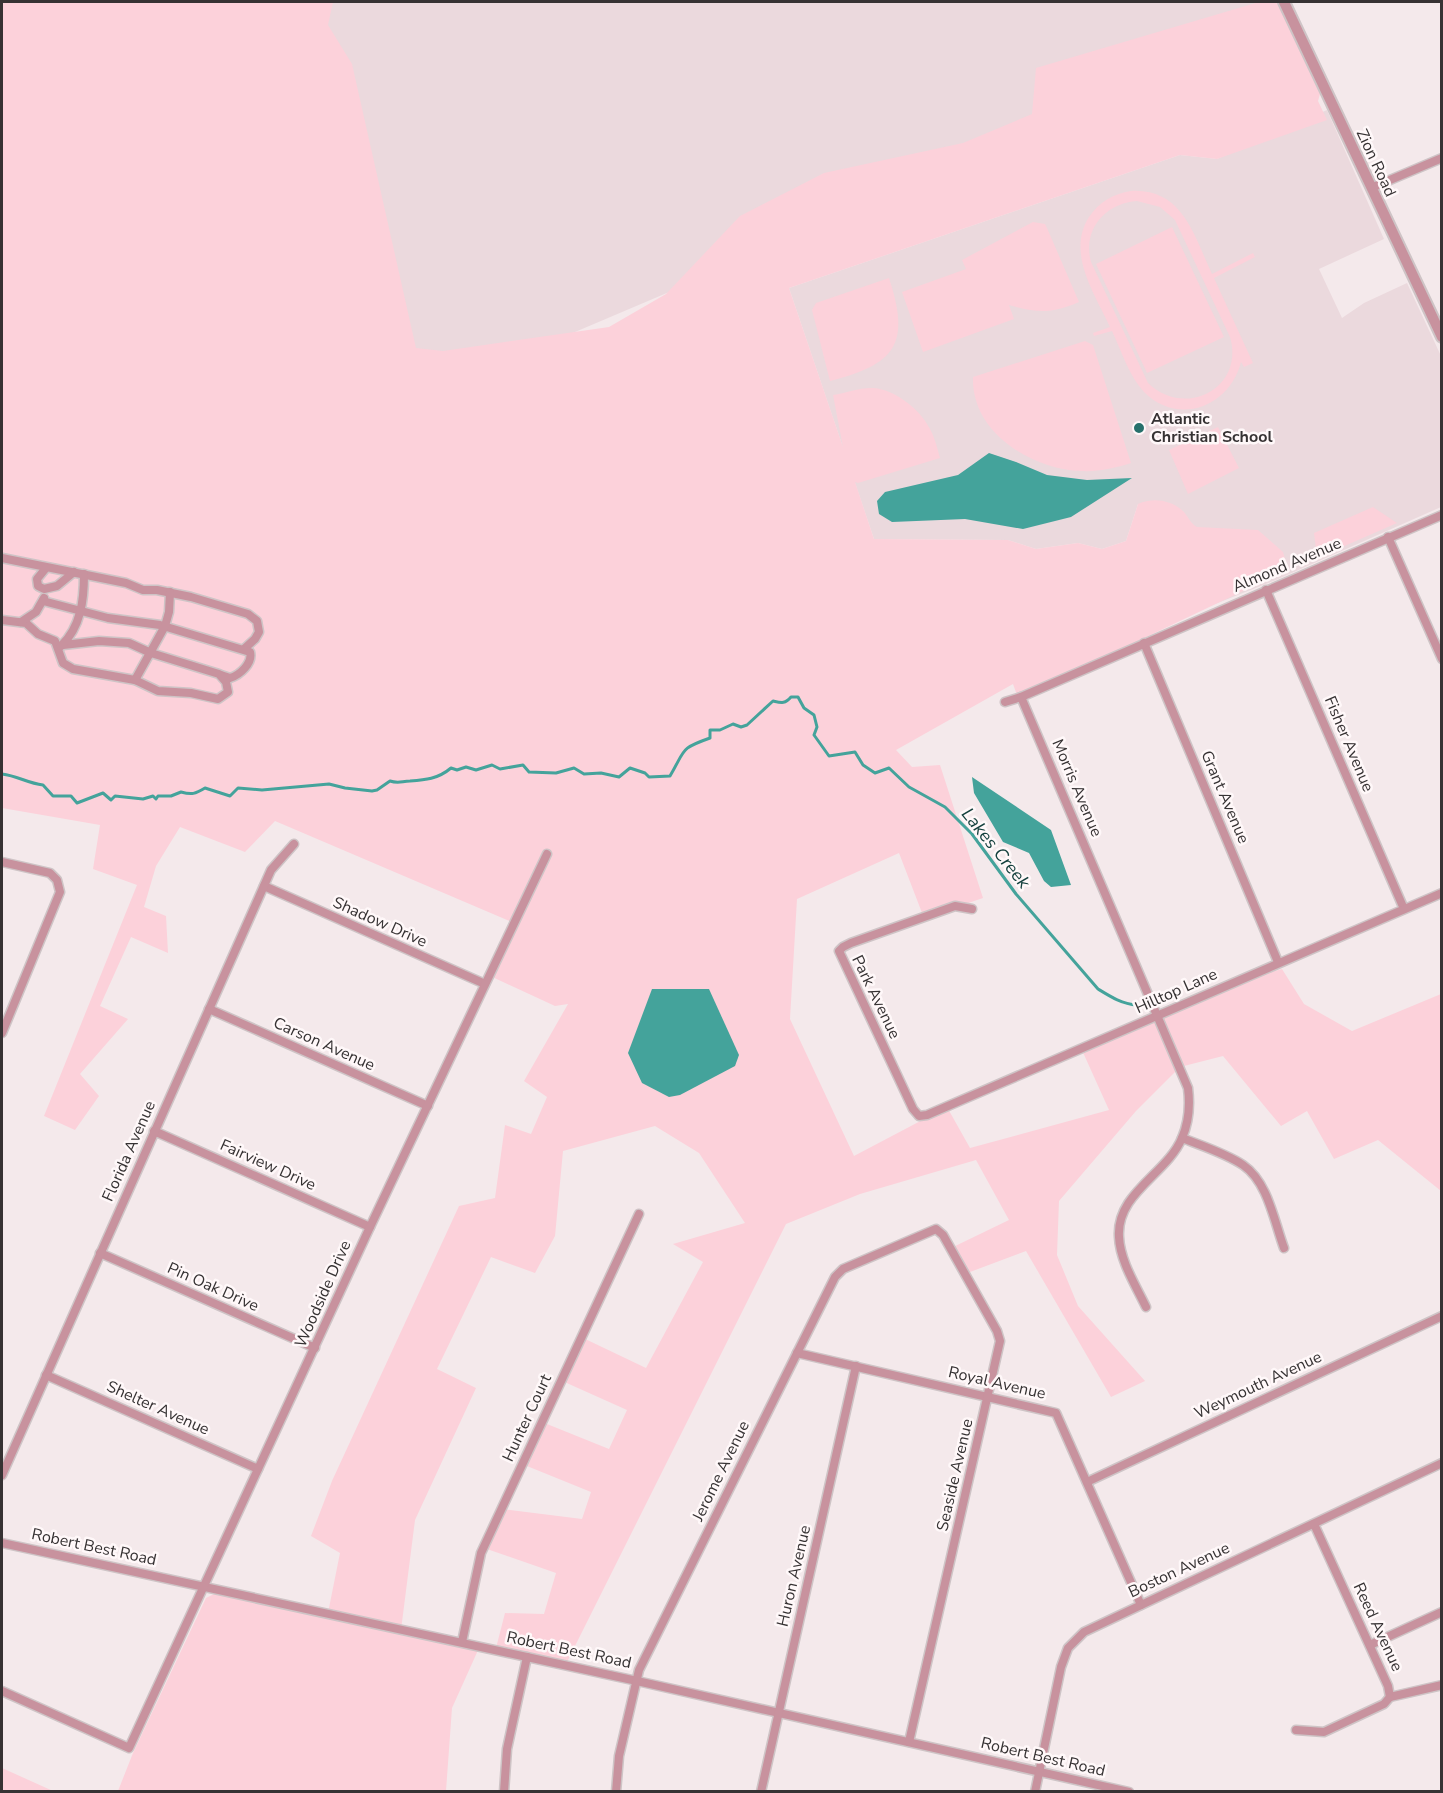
<svg xmlns="http://www.w3.org/2000/svg" width="1443" height="1793" font-family="'Nunito Sans',sans-serif">
	<style>
		.built { fill: #ebd9dd }
		.green { fill: #fcd1da; fill-rule: evenodd }
		.water { fill: #44a39b }
		.lines { fill: none; stroke-linecap: round; stroke-linejoin: round }
		.stream { stroke: #44a39b; stroke-width: 3 }
		.minor-casing { stroke: #cec4c6; stroke-width: 11 }
		.tertiary-casing { stroke: #cec4c6; stroke-width: 14 }
		.minor { stroke: #c8929e; stroke-width: 8 }
		.tertiary { stroke: #c8929e; stroke-width: 10 }
		.poi-dot { fill: #27706b; stroke: #fff8f9; stroke-width: 2 }
		.labels { text-anchor: middle; dominant-baseline: central; stroke-width: 5; stroke-linejoin: round; paint-order: stroke }
		.street-label { font-size: 16px; fill: #363233; stroke: #fff8f9 }
		.poi-label { font-size: 16px; font-weight: bold; fill: #363233; stroke: #fff8f9; text-anchor: start }
		.water-label { font-size: 18px; font-style: italic; fill: #14403d; stroke: #fff8f9 }
	</style>
	<rect width="100%" height="100%" fill="#f4e9eb"/>
	<!-- built -->
	<g class="built">
		<path d="M 2,2 L 1278,2 L 1290,28 L 119,526 Z"/>
		<path d="M 1327,110 L 1384,239 L 1319,269 L 1342,318 L 1364,303 L 1407,283 L 1441,356 L 1441,507 L 1276,580 L 1210,606 L 1138,504 L 1126,541 L 1102,549 L 1078,543 L 1036,549 L 1008,540 L 874,539 L 789,288 L 1180,155 L 1217,159 Z"/>
	</g>
	<!-- green -->
	<g class="green">
		<path d="M 2,2 L 333,2 L 328,25 L 352,64 L 416,348 L 443,351 L 609,327 L 666,294 L 740,216 L 824,173 L 963,143 L 1032,114 L 1036,68 L 1259,2 L 1277,2 L 1320,94 L 1318,101 L 1327,120 L 1217,159 L 1180,155 L 789,288 L 843,447 L 833,395 C 846,393 861,387 874,388 C 894,390 917,407 927,424 C 934,434 937,447 940,458 L 858,483 L 855,482 L 874,539 L 1008,540 L 1036,549 L 1078,543 L 1102,549 L 1126,541 L 1138,504 C 1153,497 1172,500 1184,512 C 1189,518 1190,523 1197,527 L 1258,530 L 1283,552 L 1286,562 L 1285,571 L 1018,698 L 1013,684 L 896,750 L 912,767 L 940,765 L 983,898 L 924,918 L 899,853 L 797,899 L 790,1019 L 854,1156 L 947,1107 L 970,1148 L 1109,1110 L 1081,1048 L 1236,982 L 1282,969 L 1304,1004 L 1352,1031 L 1441,994 L 1441,1191 L 1378,1140 L 1334,1159 L 1307,1111 L 1281,1126 L 1223,1056 L 1180,1067 L 1136,1111 L 1059,1201 L 1057,1255 L 1078,1306 L 1145,1381 L 1111,1397 L 1026,1251 L 962,1275 L 949,1249 L 1009,1220 L 976,1160 L 860,1194 L 786,1224 L 564,1668 L 495,1652 L 505,1613 L 544,1614 L 556,1573 L 484,1548 L 501,1509 L 582,1519 L 591,1492 L 522,1464 L 542,1422 L 609,1449 L 627,1410 L 560,1380 L 581,1337 L 646,1368 L 703,1262 L 673,1244 L 745,1223 L 699,1153 L 655,1126 L 563,1151 L 555,1236 L 535,1273 L 491,1257 L 437,1369 L 476,1388 L 415,1520 L 401,1630 L 479,1648 L 452,1708 L 446,1791 L 118,1791 L 133,1753 L 206,1598 L 214,1594 L 327,1618 L 340,1553 L 311,1536 L 332,1481 L 459,1206 L 495,1198 L 505,1125 L 531,1134 L 547,1097 L 524,1081 L 568,1004 L 555,1006 L 488,975 L 512,922 L 275,821 L 245,852 L 180,827 L 156,866 L 144,907 L 166,916 L 168,953 L 131,937 L 100,1006 L 128,1019 L 80,1074 L 99,1096 L 75,1130 L 44,1116 L 137,885 L 93,869 L 100,825 L 2,808 Z"/>
		<path d="M 1131,191 C 1183,188 1194,236 1212,274 L 1253,253 L 1255,257 L 1214,278 L 1253,363 L 1244,367 L 1241,362 C 1230,406 1179,427 1144,392 C 1129,376 1121,350 1112,331 L 1094,336 L 1093,333 L 1110,327 C 1095,294 1066,253 1089,217 C 1099,202 1113,194 1131,191 ZM 1137,201 L 1160,207 L 1175,220 L 1230,337 C 1245,388 1185,419 1148,383 L 1091,262 C 1082,229 1106,203 1137,201 Z"/>
		<path d="M 1033,222 L 1045,224 L 1047,228 L 1079,302 C 1052,314 1037,313 1009,305 L 1014,319 L 923,352 L 902,292 L 966,269 L 962,260 Z"/>
		<path d="M 1172,227 L 1224,337 L 1147,373 L 1096,264 Z"/>
		<path d="M 889,278 C 911,345 895,364 830,381 L 812,310 L 816,303 Z"/>
		<path d="M 1085,341 L 1093,345 L 1131,463 C 1115,468 1098,472 1081,471 C 1031,469 971,432 973,377 Z"/>
		<path d="M 1218,427 L 1239,468 L 1188,494 L 1169,450 Z"/>
		<path d="M 1373,507 L 1397,523 L 1317,558 L 1314,533 Z"/>
		<path d="M 2,1768 L 53,1791 L 2,1791 Z"/>
	</g>
	<!-- water -->
	<g class="water">
		<path d="M 989,453 L 1016,462 L 1047,475 L 1087,480 L 1132,478 L 1071,517 L 1023,529 L 965,519 L 892,522 L 879,514 L 877,501 L 885,492 L 958,475 Z"/>
		<path d="M 972,777 L 1051,830 L 1071,885 L 1051,887 L 1044,881 L 1029,853 L 1003,842 L 974,793 Z"/>
		<path d="M 652,989 L 709,989 L 739,1055 L 735,1066 L 680,1095 L 669,1097 L 642,1083 L 628,1053 Z"/>
	</g>
	<g class="lines">
		<!-- stream -->
		<path class="stream" d="M 2,774 C 18,776 27,783 43,785 L 53,796 L 71,796 L 77,803 L 103,793 L 111,800 L 115,796 L 143,799 L 153,796 L 156,799 L 158,796 L 171,796 L 181,792 C 192,795 195,794 205,788 L 230,796 L 238,788 L 262,790 L 329,784 L 345,788 L 372,791 L 377,790 L 390,781 C 399,784 402,781 410,781 C 425,780 438,779 451,768 L 457,770 L 466,767 L 476,770 L 492,765 L 500,769 L 523,765 L 529,772 L 556,773 L 574,768 L 584,774 L 601,773 L 619,777 L 630,768 L 645,773 L 649,777 L 670,776 C 686,749 679,749 710,738 L 710,730 L 720,730 L 733,724 L 741,727 L 747,725 L 773,701 C 782,703 785,704 791,697 L 798,697 L 804,708 L 814,715 L 817,727 L 814,735 L 829,756 L 855,752 L 863,765 L 875,773 L 889,768 L 909,787 L 945,807 L 972,834 L 1016,894 L 1098,989 C 1111,997 1122,1004 1137,1005"/>
		<!-- minor casing -->
		<g class="minor-casing">
			<g id="minor">
				<path d="M 1371,188 L 1442,158"/>
				<path d="M 1388,537 L 1442,659"/>
				<path d="M 2,558 L 126,583 L 143,590 L 157,590 L 191,597 L 248,614 L 257,621 L 259,632 L 255,639 L 244,649"/>
				<path d="M 46,568 L 37,579 L 38,586 L 44,589 L 57,586 L 74,572"/>
				<path d="M 1266,590 L 1404,909"/>
				<path d="M 43,601 L 108,618 L 160,625 L 250,652 C 253,663 240,675 230,678 L 221,675"/>
				<path d="M 2,620 L 26,623 L 38,634 L 55,641 L 63,663 L 73,669 L 135,680 L 158,691 L 191,693 L 218,699 L 228,692 L 226,682 L 219,674 L 151,653 L 129,643 L 99,641 L 63,645"/>
				<path d="M 21,622 L 36,612 L 44,598"/>
				<path d="M 1144,643 L 1278,962"/>
				<path d="M 61,646 C 81,627 84,600 84,574"/>
				<path d="M 135,680 L 165,626 L 169,612 L 170,592"/>
				<path d="M 1005,702 L 1021,697"/>
				<path d="M 2,862 L 50,873 L 57,880 L 60,892 L 2,1033"/>
				<path d="M 264,886 L 485,984"/>
				<path d="M 972,909 L 955,906 L 851,943 L 843,947 L 839,951 L 913,1109 L 919,1116 L 927,1115 L 1442,893"/>
				<path d="M 209,1009 L 428,1106"/>
				<path d="M 154,1131 L 370,1227"/>
				<path d="M 1182,1138 C 1202,1146 1225,1153 1243,1165 C 1268,1182 1274,1221 1284,1248"/>
				<path d="M 100,1253 L 315,1348"/>
				<path d="M 1146,1307 C 1136,1286 1120,1261 1119,1237 C 1116,1193 1167,1174 1182,1138 C 1189,1122 1190,1104 1188,1088 L 1021,697 L 1442,515"/>
				<path d="M 797,1353 L 1056,1413 L 1141,1605"/>
				<path d="M 46,1375 L 258,1469"/>
				<path d="M 2,1475 L 271,870 L 294,844"/>
				<path d="M 1087,1482 L 1442,1316"/>
				<path d="M 1314,1524 L 1388,1686 L 1390,1697 L 1442,1685"/>
				<path d="M 2,1543 L 637,1681 L 1129,1792"/>
				<path d="M 462,1642 L 481,1553 L 639,1214"/>
				<path d="M 1370,1645 L 1442,1612"/>
				<path d="M 2,1691 L 129,1748 L 370,1227 L 547,854"/>
				<path d="M 1296,1730 L 1324,1732 L 1384,1704 L 1390,1697"/>
				<path d="M 504,1792 L 507,1749 L 527,1657"/>
				<path d="M 616,1792 L 619,1756 L 639,1670 L 835,1277 L 843,1269 L 936,1229 L 943,1235 L 997,1331 L 1000,1341 L 909,1742"/>
				<path d="M 761,1792 L 856,1366"/>
				<path d="M 1035,1792 L 1061,1667 L 1068,1648 L 1084,1632 L 1442,1463"/>
			</g>
		</g>
		<!-- tertiary casing -->
		<g class="tertiary-casing">
			<path id="tertiary" d="M 1284,2 L 1442,337"/>
		</g>
		<!-- minor -->
		<use href="#minor" class="minor"/>
		<!-- tertiary -->
		<use href="#tertiary" class="tertiary"/>
	</g>
	<!-- markers -->
	<circle class="poi-dot" cx="1139" cy="428" r="6"/>
	<g class="labels">
		<!-- street labels -->
		<g class="street-label">
			<text transform="translate(1376 163) rotate(65)">Zion Road</text>
			<text transform="translate(1287 565) rotate(-23)">Almond Avenue</text>
			<text transform="translate(1349 744) rotate(67)">Fisher Avenue</text>
			<text transform="translate(1077 788) rotate(67)">Morris Avenue</text>
			<text transform="translate(1225 797) rotate(67)">Grant Avenue</text>
			<text transform="translate(380 922) rotate(24)">Shadow Drive</text>
			<text transform="translate(1176 991) rotate(-24)">Hilltop Lane</text>
			<text transform="translate(876 997) rotate(64)">Park Avenue</text>
			<text transform="translate(324 1044) rotate(24)">Carson Avenue</text>
			<text transform="translate(129 1151) rotate(-66)">Florida Avenue</text>
			<text transform="translate(268 1165) rotate(24)">Fairview Drive</text>
			<text transform="translate(213 1287) rotate(24)">Pin Oak Drive</text>
			<text transform="translate(323 1294) rotate(-66)">Woodside Drive</text>
			<text transform="translate(997 1383) rotate(13)">Royal Avenue</text>
			<text transform="translate(1258 1385) rotate(-25)">Weymouth Avenue</text>
			<text transform="translate(158 1408) rotate(24)">Shelter Avenue</text>
			<text transform="translate(527 1418) rotate(-65)">Hunter Court</text>
			<text transform="translate(721 1471) rotate(-64)">Jerome Avenue</text>
			<text transform="translate(955 1475) rotate(-77)">Seaside Avenue</text>
			<text transform="translate(94 1547) rotate(12)">Robert Best Road</text>
			<text transform="translate(1179 1570) rotate(-25)">Boston Avenue</text>
			<text transform="translate(794 1576) rotate(-77)">Huron Avenue</text>
			<text transform="translate(1378 1627) rotate(65)">Reed Avenue</text>
			<text transform="translate(569 1650) rotate(12)">Robert Best Road</text>
			<text transform="translate(1043 1757) rotate(13)">Robert Best Road</text>
		</g>
		<!-- poi labels -->
		<g class="poi-label">
			<text x="1151" y="419">Atlantic<tspan x="1151" dy="18">Christian School</tspan></text>
		</g>
		<!-- water labels -->
		<g class="water-label">
			<text transform="translate(996 848) rotate(51)">Lakes Creek</text>
		</g>
	</g>
	<!-- border -->
	<rect width="1443" height="1793" fill="none" stroke="#363233" stroke-width="6"/>
</svg>
